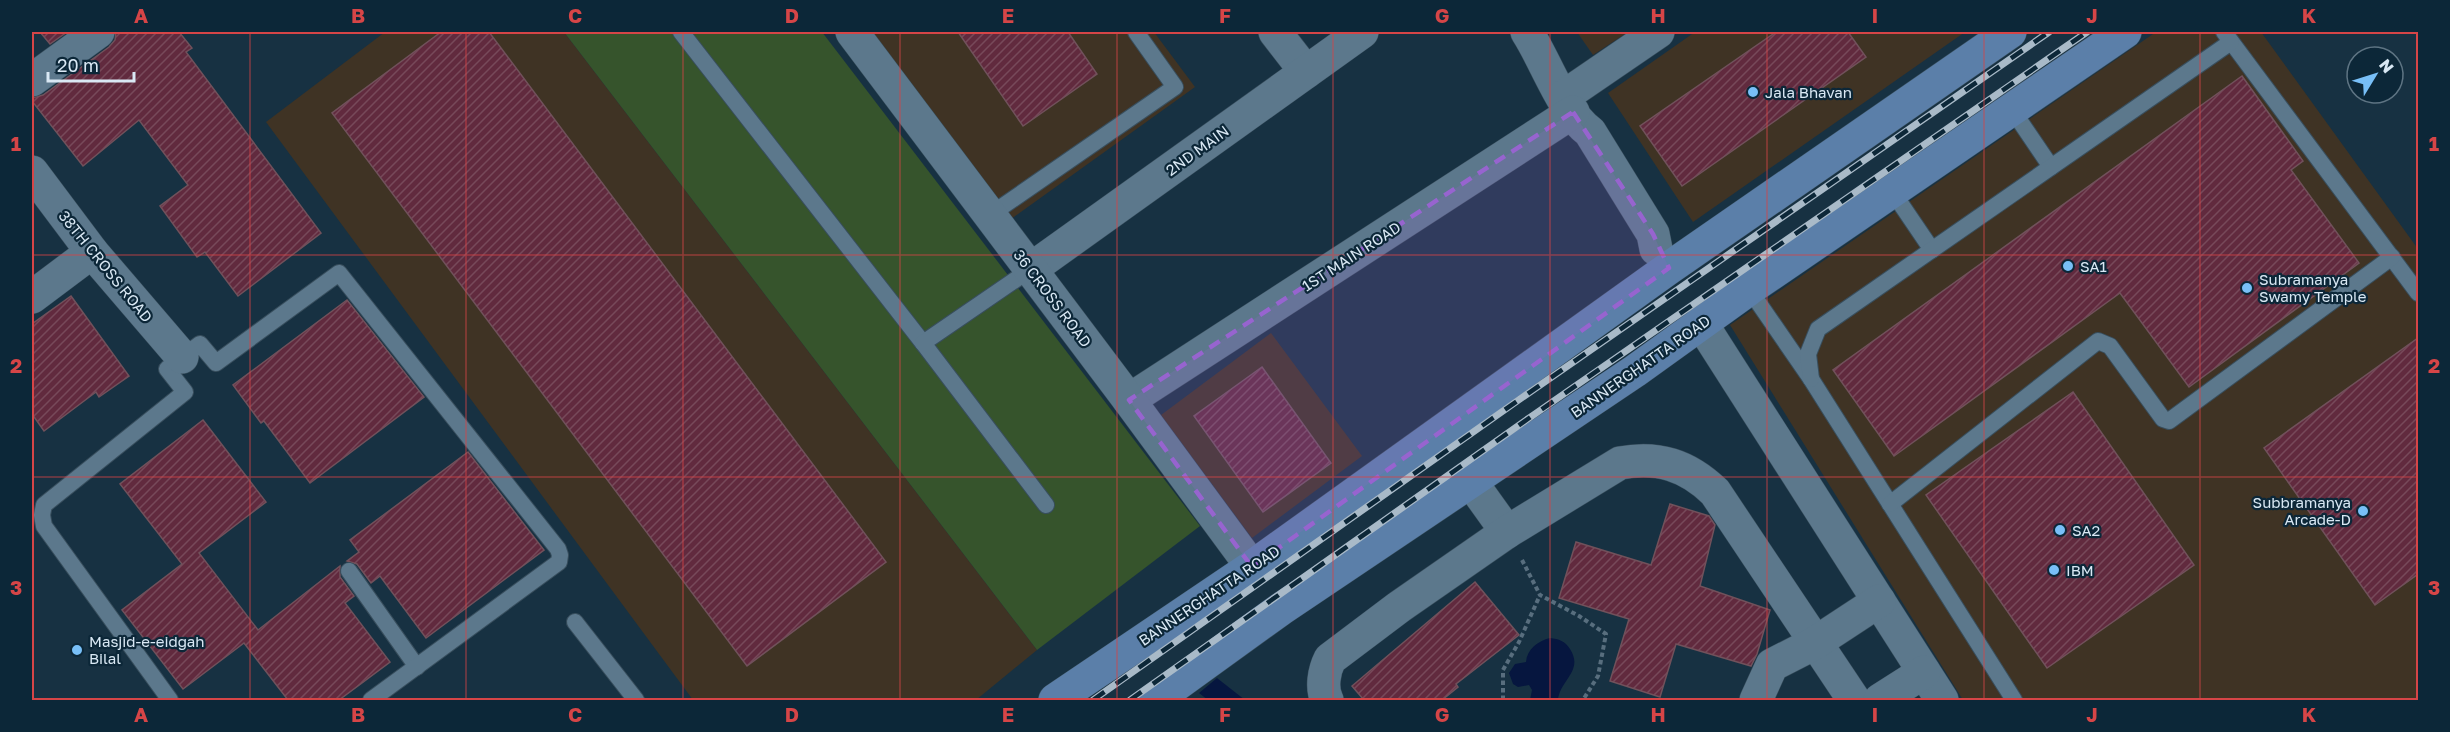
<svg xmlns="http://www.w3.org/2000/svg" width="2450" height="732" font-family="'Golos Text',sans-serif">
	<style>
		.commercial { fill: #3f3324 }
		.grass { fill: #36542c }
		.water { fill: #06163f }
		.building { fill: url(#building-hatch); stroke: #71515b; stroke-width: 1.5 }
		.lines { fill: none; stroke-linecap: round; stroke-linejoin: round }
		.service-casing { stroke: #384e5d; stroke-width: 18 }
		.minor-casing { stroke: #384e5d; stroke-width: 34 }
		.tertiary-casing { stroke: #384e5d; stroke-width: 34 }
		.primary-casing { stroke: #384e5d; stroke-width: 34 }
		.path { stroke: #586e7e; stroke-width: 4; stroke-dasharray: 4.5 3; stroke-linecap: butt }
		.service { stroke: #5c788c; stroke-width: 16 }
		.minor { stroke: #5c788c; stroke-width: 33 }
		.tertiary { stroke: #5c788c; stroke-width: 33 }
		.primary { stroke: #5b7fa9; stroke-width: 33 }
		.rail-casing { stroke: #a9bac8; stroke-width: 7 }
		.rail { stroke: #0c2738; stroke-width: 4.5; stroke-dasharray: 14; stroke-linecap: butt }
		.marked { fill: #9764cf; fill-opacity: 0.2; stroke: #9764cf; stroke-width: 4.5; stroke-dasharray: 12 8; stroke-linejoin: round }
		.grid { fill: none; stroke: #d64547; stroke-width: 1.5; stroke-opacity: 0.55 }
		.poi-dot { fill: #78bff7; stroke: #0c2738; stroke-width: 2 }
		.labels { text-anchor: middle; dominant-baseline: central; stroke-width: 4.5; stroke-linejoin: round; paint-order: stroke }
		.poi-label { font-size: 15px; fill: #d9e8f4; stroke: #0c2738; text-anchor: start }
		.street-label { font-size: 15px; fill: #d9e8f4; stroke: #0c2738 }
		.neatline { fill: none; stroke: #d64547; stroke-width: 2 }
		.grid-label { font-size: 20px; text-anchor: middle; font-weight: bold; fill: #d64547 }
	</style>
	<defs>
		<pattern id="building-hatch" width="6" height="6" patternUnits="userSpaceOnUse" patternTransform="scale(1.5)"><rect width="6" height="6" fill="#612a3e"/><path d="M-1 1l2-2M0 6l6-6M5 7l2-2" fill="none" stroke="#77495a"/></pattern>
	</defs>
	<rect width="100%" height="100%" fill="#173142"/>
	<!-- commercial -->
	<g class="commercial">
		<path d="M 385,32 L 564,32 L 1037,650 L 976,700 L 693,700 L 266,122 Z"/>
		<path d="M 871,32 L 1154,32 L 1195,87 L 1011,219 Z"/>
		<path d="M 1577,32 L 1628,32 L 1593,55 Z"/>
		<path d="M 1695,32 L 1965,32 L 1693,222 L 1608,93 Z"/>
		<path d="M 2156,32 L 2261,32 L 2418,249 L 2418,700 L 1963,700 L 1730,325 Z"/>
		<path d="M 1271,333 L 1362,456 L 1252,538 L 1161,415 Z"/>
	</g>
	<!-- grass -->
	<path class="grass" d="M 564,32 L 822,32 L 1200,526 L 1037,650 Z"/>
	<!-- water -->
	<g class="water">
		<path d="M 1550,638 C 1559,639 1565,641 1570,649 C 1584,671 1560,680 1558,700 L 1530,700 L 1532,690 L 1529,685 L 1518,687 L 1513,684 L 1509,673 L 1515,664 L 1526,662 C 1527,649 1538,641 1550,638 Z"/>
		<path d="M 1217,678 L 1245,700 L 1208,700 L 1199,693 Z"/>
	</g>
	<!-- building -->
	<g class="building">
		<path d="M 40,32 L 67,32 L 50,44 Z"/>
		<path d="M 116,32 L 179,32 L 192,48 L 186,52 L 321,233 L 238,296 L 205,252 L 197,257 L 160,206 L 188,185 L 139,120 L 83,166 L 32,101 L 32,98 L 43,95 L 109,47 L 115,40 Z"/>
		<path d="M 441,32 L 489,32 L 886,562 L 747,666 L 332,113 Z"/>
		<path d="M 958,32 L 1068,32 L 1097,74 L 1023,126 Z"/>
		<path d="M 1776,32 L 1848,32 L 1866,57 L 1682,186 L 1640,126 Z"/>
		<path d="M 2242,76 L 2303,161 L 2291,170 L 2359,263 L 2189,387 L 2120,293 L 1894,456 L 1833,370 Z"/>
		<path d="M 71,296 L 129,376 L 99,397 L 96,392 L 44,431 L 32,414 L 32,324 Z"/>
		<path d="M 347,300 L 424,397 L 310,483 L 264,421 L 261,423 L 233,385 Z"/>
		<path d="M 2418,338 L 2418,574 L 2375,605 L 2264,448 Z"/>
		<path d="M 1262,367 L 1331,463 L 1263,512 L 1194,416 Z"/>
		<path d="M 2073,392 L 2194,565 L 2047,668 L 1926,495 Z"/>
		<path d="M 203,420 L 266,502 L 199,553 L 258,630 L 340,566 L 340,577 L 354,596 L 345,603 L 390,662 L 339,700 L 288,700 L 244,643 L 183,689 L 122,610 L 182,564 L 120,484 Z"/>
		<path d="M 468,452 L 544,550 L 426,638 L 380,576 L 371,583 L 357,564 L 347,561 L 359,552 L 350,540 Z"/>
		<path d="M 1670,504 L 1709,516 L 1715,525 L 1700,586 L 1770,610 L 1757,654 L 1751,666 L 1676,644 L 1660,697 L 1610,681 L 1629,619 L 1559,598 L 1576,542 L 1651,565 Z"/>
		<path d="M 1475,582 L 1519,635 L 1456,684 L 1458,687 L 1442,700 L 1364,700 L 1352,686 Z"/>
	</g>
	<g class="lines">
		<!-- service casing -->
		<g class="service-casing">
			<g id="service">
				<path d="M 681,32 L 923,343"/>
				<path d="M 2224,32 L 2418,293"/>
				<path d="M 2011,108 L 2051,167"/>
				<path d="M 1892,191 L 1932,250"/>
				<path d="M 990,215 L 1175,87 L 1136,32"/>
				<path d="M 1031,269 L 923,343 L 1046,505"/>
				<path d="M 1749,289 L 1811,379 L 2014,700"/>
				<path d="M 1811,379 L 1808,354 L 1818,329 L 2231,42"/>
				<path d="M 1890,504 L 2098,341 L 2110,346 L 2163,419 L 2169,421 L 2392,257"/>
				<path d="M 349,571 L 417,667"/>
				<path d="M 575,622 L 636,700"/>
				<path d="M 170,700 L 44,526 L 42,515 L 44,505 L 185,392 L 167,369 L 200,344 L 216,363 L 339,273 L 558,549 L 560,555 L 559,562 L 371,700"/>
			</g>
		</g>
		<!-- minor casing -->
		<g class="minor-casing">
			<g id="minor">
				<path d="M 1275,32 L 1306,72"/>
				<path d="M 1527,32 C 1546,61 1562,111 1590,132 L 1653,234 L 1656,249"/>
				<path d="M 32,80 L 98,32"/>
				<path d="M 1563,97 L 1658,32"/>
				<path d="M 32,172 L 92,252 L 182,357"/>
				<path d="M 1031,269 L 1362,32"/>
				<path d="M 32,297 L 92,252"/>
				<path d="M 1701,323 L 1942,700"/>
				<path d="M 1129,400 L 1573,112"/>
				<path d="M 1471,482 L 1507,532"/>
				<path d="M 1327,700 C 1321,688 1324,671 1330,659 L 1399,607 L 1507,532 L 1620,463 C 1658,456 1687,465 1715,492 L 1854,700"/>
				<path d="M 1756,700 L 1772,665 L 1815,643 L 1879,601"/>
				<path d="M 1880,700 L 1924,672"/>
			</g>
		</g>
		<!-- tertiary casing -->
		<g class="tertiary-casing">
			<path id="tertiary" d="M 852,32 L 1129,400 L 1252,567"/>
		</g>
		<!-- primary casing -->
		<g class="primary-casing">
			<g id="primary">
				<path d="M 1055,700 L 1252,567 L 1669,268 L 2010,32"/>
				<path d="M 1155,700 L 1281,609 L 1635,371 L 1749,289 L 2125,32"/>
			</g>
		</g>
		<!-- path -->
		<g class="path">
			<path d="M 1522,560 L 1540,595 L 1579,616 L 1606,634 L 1598,676 L 1583,700"/>
			<path d="M 1503,700 L 1503,670 L 1519,642 L 1540,595"/>
		</g>
		<!-- service -->
		<use href="#service" class="service"/>
		<!-- minor -->
		<use href="#minor" class="minor"/>
		<!-- tertiary -->
		<use href="#tertiary" class="tertiary"/>
		<!-- primary -->
		<use href="#primary" class="primary"/>
		<!-- rail casing -->
		<g class="rail-casing">
			<g id="rail">
				<path d="M 1093,700 L 1520,399 L 2049,32"/>
				<path d="M 1130,700 L 1532,416 L 2087,32"/>
			</g>
		</g>
		<!-- rail -->
		<use href="#rail" class="rail"/>
	</g>
	<!-- marked area -->
	<path class="marked" d="M 1573,112 L 1653,234 L 1669,268 L 1252,567 L 1129,400 Z"/>
	<!-- grid -->
	<path class="grid" d="M 250,32 L 250,700M 466,32 L 466,700M 683,32 L 683,700M 900,32 L 900,700M 1117,32 L 1117,700M 1333,32 L 1333,700M 1550,32 L 1550,700M 1767,32 L 1767,700M 1984,32 L 1984,700M 2200,32 L 2200,700M 32,255 L 2418,255M 32,477 L 2418,477"/>
	<!-- markers -->
	<g class="poi-dot">
		<circle cx="1753" cy="92" r="6"/>
		<circle cx="2068" cy="266" r="6"/>
		<circle cx="2247" cy="288" r="6"/>
		<circle cx="2363" cy="511" r="6"/>
		<circle cx="2060" cy="530" r="6"/>
		<circle cx="2054" cy="570" r="6"/>
		<circle cx="77" cy="650" r="6"/>
	</g>
	<g class="labels">
		<!-- poi labels -->
		<g class="poi-label">
			<text x="1765" y="92">Jala Bhavan</text>
			<text x="2080" y="266">SA1</text>
			<text x="2259" y="279">Subramanya<tspan x="2259" dy="17">Swamy Temple</tspan></text>
			<text x="2351" y="502" text-anchor="end">Subbramanya<tspan x="2351" dy="17">Arcade-D</tspan></text>
			<text x="2072" y="530">SA2</text>
			<text x="2066" y="570">IBM</text>
			<text x="89" y="641">Masjid-e-eidgah<tspan x="89" dy="17">Bilal</tspan></text>
		</g>
		<!-- street labels -->
		<g class="street-label">
			<text transform="translate(1197 150) rotate(-36)">2ND MAIN</text>
			<text transform="translate(1351 256) rotate(-33)">1ST MAIN ROAD</text>
			<text transform="translate(106 266) rotate(51)">38TH CROSS ROAD</text>
			<text transform="translate(1053 298) rotate(53)">36 CROSS ROAD</text>
			<text transform="translate(1640 366) rotate(-35)">BANNERGHATTA ROAD</text>
			<text transform="translate(1209 595) rotate(-34)">BANNERGHATTA ROAD</text>
		</g>
	</g>
	<!-- border -->
	<rect width="2450" height="732" fill="none" stroke="#0c2738" stroke-width="66"/>
	<!-- north arrow -->
	<g transform="translate(2375 75) rotate(52)"><circle r="28" fill="#0c2738" stroke="#5e7483" stroke-width="1.5"/>
	<path d="M0-4.5L10 22L0 15L-10 22Z" fill="#78bff7"/>
	<text y="-9" font-size="16" font-weight="bold" text-anchor="middle" fill="#d9e8f4">N</text>
	</g>
	<!-- scale -->
	<path d="M48 72v9h86v-9" fill="none" stroke="#d9e8f4" stroke-width="3"/>
	<text x="57" y="72" font-size="18" fill="#d9e8f4" stroke="#0c2738" stroke-width="4.5" paint-order="stroke">20 m</text>
	<rect x="33" y="33" width="2384" height="666" class="neatline"/>
	<g class="grid-label">
		<text x="141" y="23">A</text>
		<text x="358" y="23">B</text>
		<text x="575" y="23">C</text>
		<text x="792" y="23">D</text>
		<text x="1008" y="23">E</text>
		<text x="1225" y="23">F</text>
		<text x="1442" y="23">G</text>
		<text x="1658" y="23">H</text>
		<text x="1875" y="23">I</text>
		<text x="2092" y="23">J</text>
		<text x="2309" y="23">K</text>
		<text x="16" y="151">1</text>
		<text x="2434" y="151">1</text>
		<text x="16" y="373">2</text>
		<text x="2434" y="373">2</text>
		<text x="16" y="595">3</text>
		<text x="2434" y="595">3</text>
		<text x="141" y="722">A</text>
		<text x="358" y="722">B</text>
		<text x="575" y="722">C</text>
		<text x="792" y="722">D</text>
		<text x="1008" y="722">E</text>
		<text x="1225" y="722">F</text>
		<text x="1442" y="722">G</text>
		<text x="1658" y="722">H</text>
		<text x="1875" y="722">I</text>
		<text x="2092" y="722">J</text>
		<text x="2309" y="722">K</text>
	</g>
</svg>
